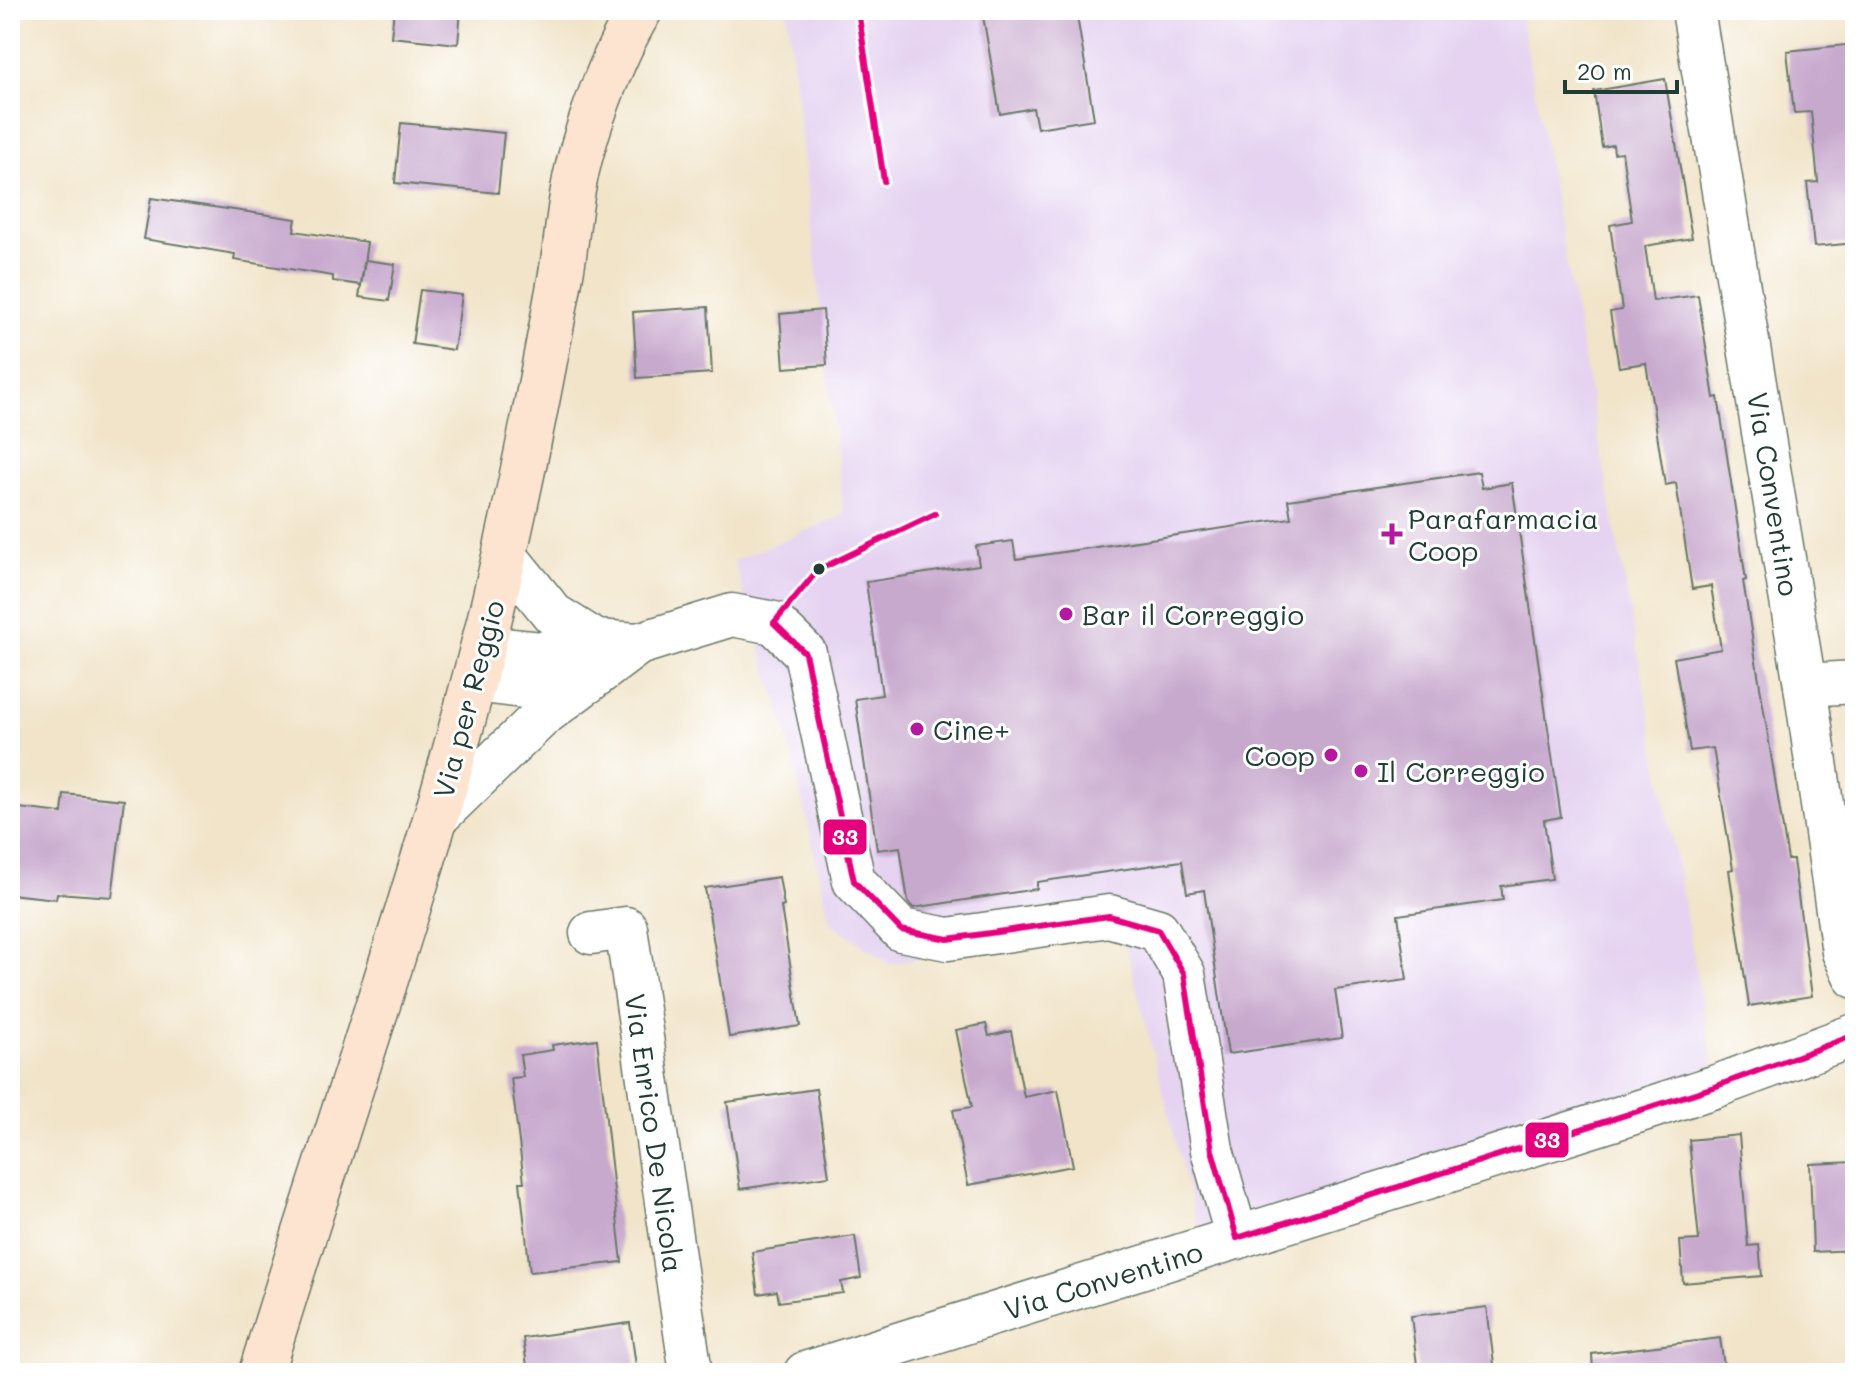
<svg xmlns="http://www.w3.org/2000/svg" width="1865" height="1383" font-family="Mali,sans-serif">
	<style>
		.built { fill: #e5d3f1 }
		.building { fill: #c8a9ce }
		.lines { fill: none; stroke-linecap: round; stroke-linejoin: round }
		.street-casing { stroke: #687768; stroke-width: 45 }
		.secondary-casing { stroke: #687768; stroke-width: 47 }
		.street { stroke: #fff; stroke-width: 42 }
		.secondary { stroke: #fde4d1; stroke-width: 44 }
		.bus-1-casing { stroke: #fff; stroke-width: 12 }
		.bus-1 { stroke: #e5007d; stroke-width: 6 }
		.poi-dot { fill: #b5179e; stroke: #fff; stroke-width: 3 }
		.bus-dot { fill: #1f3d34; stroke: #fff; stroke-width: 3 }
		.labels { text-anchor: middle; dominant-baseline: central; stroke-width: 6; stroke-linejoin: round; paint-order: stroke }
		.street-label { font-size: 28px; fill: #1f3d34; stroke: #fff }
		.poi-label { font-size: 28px; fill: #1f3d34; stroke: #fff; text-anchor: start }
		.line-badge { stroke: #fff; stroke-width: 3 }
		.badge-label { font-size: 22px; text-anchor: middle; font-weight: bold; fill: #fff }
	</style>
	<rect width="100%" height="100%" fill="#fff"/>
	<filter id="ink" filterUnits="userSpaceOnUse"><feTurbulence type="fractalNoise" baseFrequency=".0125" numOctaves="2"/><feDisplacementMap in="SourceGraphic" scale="16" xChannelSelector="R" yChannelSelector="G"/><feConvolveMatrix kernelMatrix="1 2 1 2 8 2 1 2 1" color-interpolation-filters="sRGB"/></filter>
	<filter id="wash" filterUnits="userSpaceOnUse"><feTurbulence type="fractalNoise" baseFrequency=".006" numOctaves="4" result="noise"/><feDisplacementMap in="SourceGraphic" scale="32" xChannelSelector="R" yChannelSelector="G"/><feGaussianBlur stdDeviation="1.8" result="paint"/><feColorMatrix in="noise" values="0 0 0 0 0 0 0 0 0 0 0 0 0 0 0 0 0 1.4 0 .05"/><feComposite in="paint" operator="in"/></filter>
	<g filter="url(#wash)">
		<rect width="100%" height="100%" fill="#f1e4c9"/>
		<!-- built -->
		<path class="built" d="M 787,10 L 1520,10 L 1720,1100 L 1209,1273 L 1121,926 L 889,964 L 830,922 L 791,749 L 734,561 L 844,515 Z"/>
		<g id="blocks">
			<!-- building -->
			<g class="building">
				<path d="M 394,10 L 461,10 L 458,44 L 391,37 Z"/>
				<path d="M 982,10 L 1076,10 L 1094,119 L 1037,128 L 1033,108 L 1000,114 Z"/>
				<path d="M 1855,44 L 1855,243 L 1814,247 L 1807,183 L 1818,182 L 1811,112 L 1794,113 L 1787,51 Z"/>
				<path d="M 1665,79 L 1692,238 L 1645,246 L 1653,301 L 1698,295 L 1714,398 L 1718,397 L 1746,580 L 1743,581 L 1788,860 L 1793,860 L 1812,996 L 1749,1006 L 1729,870 L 1733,869 L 1713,748 L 1690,751 L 1674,658 L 1721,649 L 1711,586 L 1692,589 L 1676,483 L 1665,485 L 1646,363 L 1619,367 L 1610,312 L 1622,310 L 1610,225 L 1632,221 L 1622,152 L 1614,153 L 1613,145 L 1602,147 L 1594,91 Z"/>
				<path d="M 401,123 L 504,133 L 498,193 L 395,183 Z"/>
				<path d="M 151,198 L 296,219 L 294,231 L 367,242 L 361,285 L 333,281 L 333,276 L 234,260 L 235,254 L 144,239 Z"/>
				<path d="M 365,260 L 395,264 L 389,301 L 359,297 Z"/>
				<path d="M 420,290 L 462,295 L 454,350 L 412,344 Z"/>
				<path d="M 708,307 L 712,373 L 637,378 L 633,312 Z"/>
				<path d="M 823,310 L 827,365 L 784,368 L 780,314 Z"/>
				<path d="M 1479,472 L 1482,488 L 1512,483 L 1561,817 L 1544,820 L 1552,879 L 1501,886 L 1503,900 L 1398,915 L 1407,980 L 1335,990 L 1342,1038 L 1228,1054 L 1204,890 L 1187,893 L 1182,861 L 1037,882 L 1037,889 L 913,908 L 908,902 L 900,847 L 877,850 L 855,699 L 882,695 L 866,582 L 979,565 L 976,546 L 1013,541 L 1016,559 L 1291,518 L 1288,500 Z"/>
				<path d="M 64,794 L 124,800 L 112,897 L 57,893 L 56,899 L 10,894 L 10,807 L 62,813 Z"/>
				<path d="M 779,877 L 784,906 L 781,907 L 800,1026 L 729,1037 L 705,888 Z"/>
				<path d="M 986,1024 L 989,1036 L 1011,1031 L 1024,1097 L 1058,1090 L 1073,1166 L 968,1185 L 953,1110 L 972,1107 L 956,1030 Z"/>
				<path d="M 597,1039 L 622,1262 L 530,1272 L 520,1182 L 524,1182 L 511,1078 L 523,1077 L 520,1055 L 553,1050 L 552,1045 Z"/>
				<path d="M 816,1089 L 829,1176 L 740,1189 L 727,1102 Z"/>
				<path d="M 1739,1135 L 1748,1246 L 1759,1245 L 1762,1276 L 1683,1283 L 1680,1241 L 1699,1240 L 1689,1140 Z"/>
				<path d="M 1855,1162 L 1855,1250 L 1813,1252 L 1810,1164 Z"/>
				<path d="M 855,1236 L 861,1278 L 841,1282 L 843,1293 L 779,1302 L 777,1291 L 758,1294 L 752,1252 Z"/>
				<path d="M 1487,1307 L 1495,1373 L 1418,1373 L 1411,1316 Z"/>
				<path d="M 630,1323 L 637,1373 L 528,1373 L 523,1338 Z"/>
				<path d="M 1720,1338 L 1725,1373 L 1593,1373 L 1592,1354 Z"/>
			</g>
		</g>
	</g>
	<g filter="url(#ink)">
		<use href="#blocks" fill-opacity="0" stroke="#687768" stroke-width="2"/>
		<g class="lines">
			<!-- street casing -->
			<g class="street-casing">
				<g id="street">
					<path d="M 1693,10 L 1805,685 L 1843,952 L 1855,977"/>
					<path d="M 505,555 L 553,614 L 596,641 L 638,644"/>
					<path d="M 483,647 L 541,653 L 596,641"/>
					<path d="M 474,681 L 532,688 L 588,682"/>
					<path d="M 1805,685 L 1855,682"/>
					<path d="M 436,818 L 542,716 L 638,644 L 732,615 L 774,623 L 805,653 L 854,881 L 901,930 L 948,939 L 1109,916 L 1158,930 L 1184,974 L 1212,1150 L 1237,1238"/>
					<path d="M 591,933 L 626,928 L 691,1373"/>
					<path d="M 805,1373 L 1612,1120 L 1714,1087 L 1855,1035"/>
				</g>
			</g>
			<!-- secondary casing -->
			<g class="secondary-casing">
				<path id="secondary" d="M 261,1373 C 338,1119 429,868 492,609 C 518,499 541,386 561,274 C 566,246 568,218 573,190 C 582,137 612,56 640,10"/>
			</g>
			<!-- street -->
			<use href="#street" class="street"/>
			<!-- secondary -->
			<use href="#secondary" class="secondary"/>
			<!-- bus-1 casing -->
			<g class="bus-1-casing">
				<g id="bus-1">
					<path d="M 858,10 L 884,181"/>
					<path d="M 774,623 L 805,653 L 854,881 L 901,930 L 948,939 L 1109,916 L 1158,930 L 1184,974 L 1212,1150 L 1237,1238"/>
					<path d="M 774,623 L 818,570 L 935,514"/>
					<path d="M 1237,1238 L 1714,1087 L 1855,1035"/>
				</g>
			</g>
			<!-- bus-1 -->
			<use href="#bus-1" class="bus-1"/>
		</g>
	</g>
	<!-- markers -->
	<g class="poi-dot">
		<path d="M1388 522h8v8h8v8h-8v8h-8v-8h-8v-8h8z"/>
		<circle cx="1066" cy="614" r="8"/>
		<circle cx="917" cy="729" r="8"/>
		<circle cx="1331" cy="755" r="8"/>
		<circle cx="1361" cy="771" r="8"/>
	</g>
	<circle class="bus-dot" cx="819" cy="569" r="7"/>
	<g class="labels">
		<!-- street labels -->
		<g class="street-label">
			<text transform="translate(1774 494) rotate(81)">Via Conventino</text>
			<text transform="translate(468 699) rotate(-75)">Via per Reggio</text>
			<text transform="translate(655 1133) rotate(82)">Via Enrico De Nicola</text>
			<text transform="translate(1103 1280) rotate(-17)">Via Conventino</text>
		</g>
		<!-- poi labels -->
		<g class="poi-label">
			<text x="1408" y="518">Parafarmacia<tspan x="1408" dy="32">Coop</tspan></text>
			<text x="1082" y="614">Bar il Correggio</text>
			<text x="933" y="729">Cine+</text>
			<text x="1315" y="755" text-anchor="end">Coop</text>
			<text x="1377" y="771">Il Correggio</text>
		</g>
	</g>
	<g class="line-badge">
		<rect x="822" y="818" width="46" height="38" rx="8" fill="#e5007d"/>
		<rect x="1524" y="1121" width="46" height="38" rx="8" fill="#e5007d"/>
	</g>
	<g class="badge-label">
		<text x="845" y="845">33</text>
		<text x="1547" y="1148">33</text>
	</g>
	<!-- margin -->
	<rect width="1865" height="1383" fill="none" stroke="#fff" stroke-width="40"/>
	<!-- scale -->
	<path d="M1565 80v12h112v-12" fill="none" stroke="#1f3d34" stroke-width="4"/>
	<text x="1577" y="80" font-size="24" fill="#1f3d34" stroke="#ffffff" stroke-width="6" paint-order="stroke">20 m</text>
</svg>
